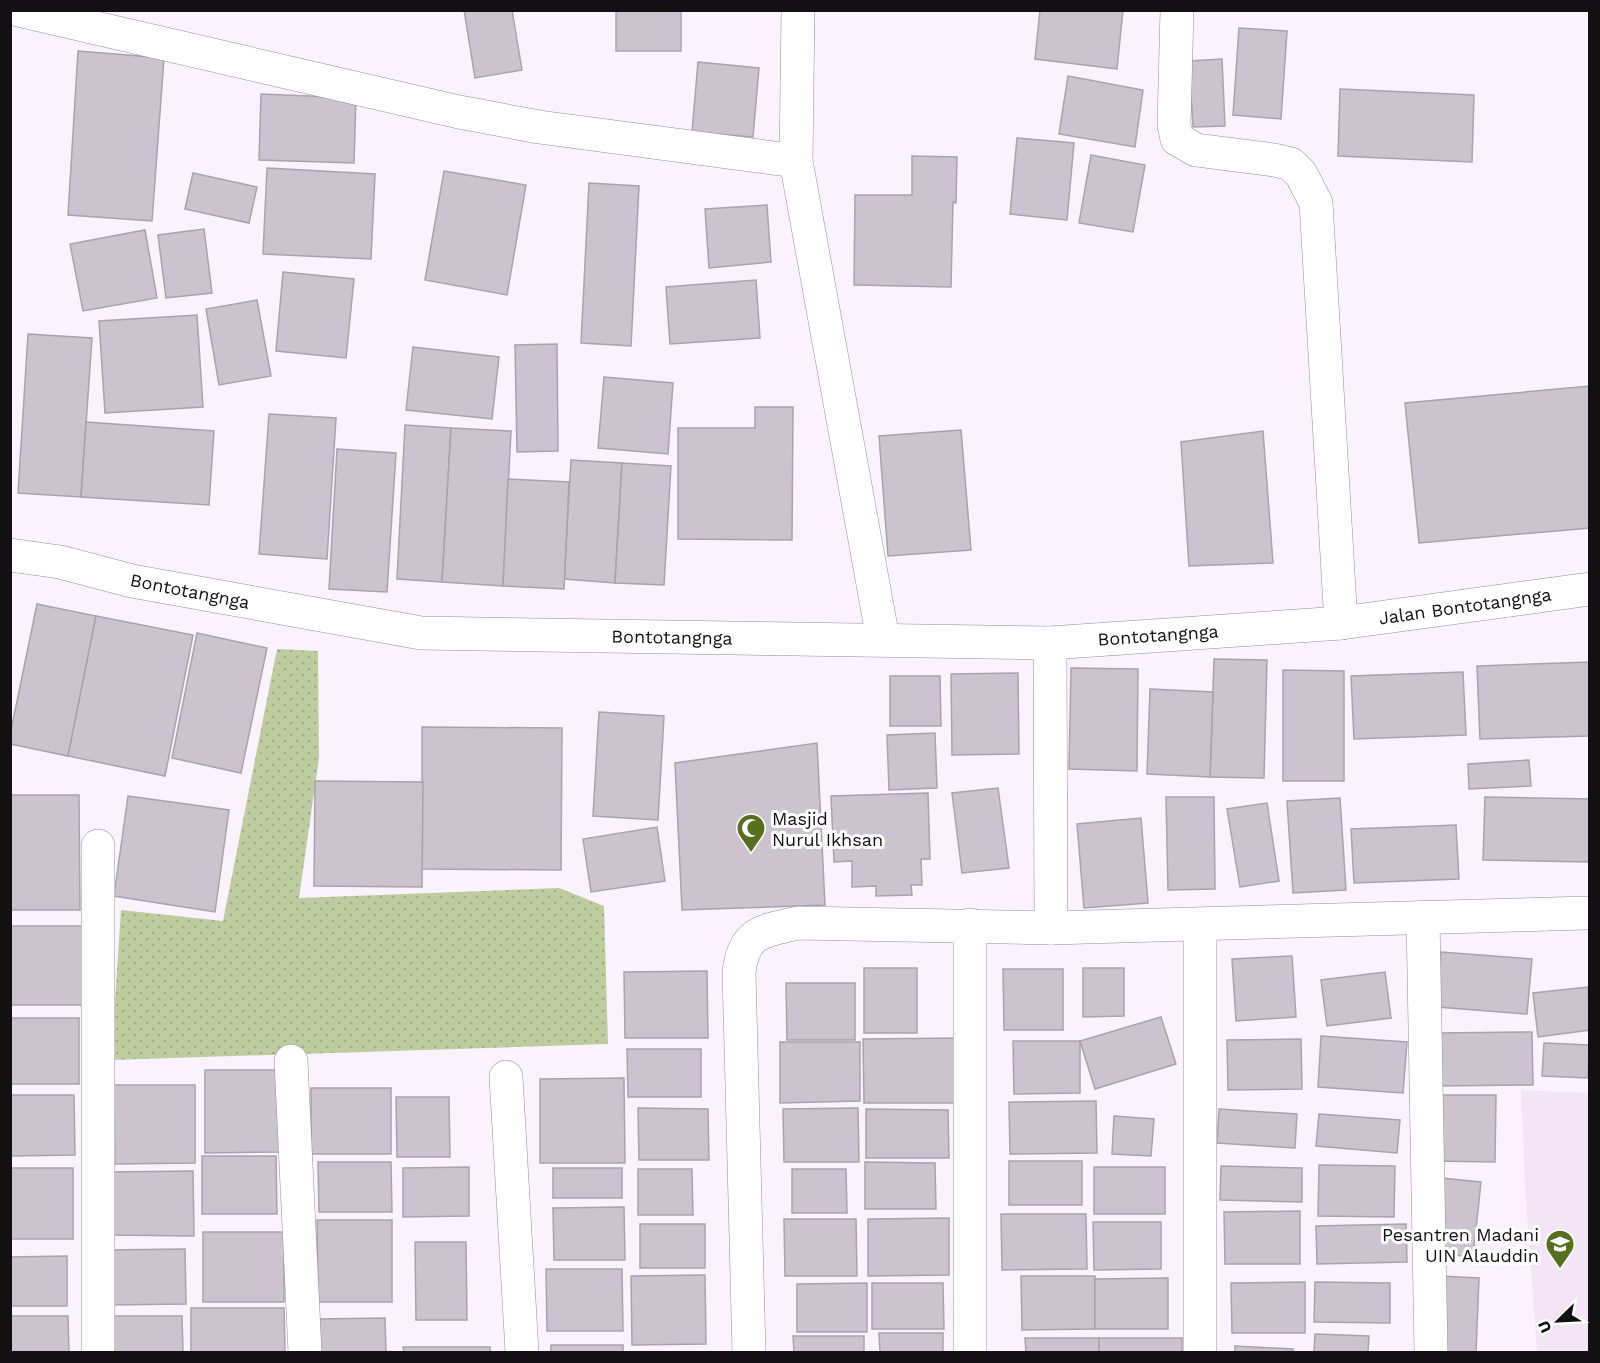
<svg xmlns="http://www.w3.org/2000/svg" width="1600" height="1363" font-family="'Work Sans',sans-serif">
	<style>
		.built { fill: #f1e5f6 }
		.grass { fill: url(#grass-dots) }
		.building { fill: #cbc3ce; stroke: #aaa2ad; stroke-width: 1.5 }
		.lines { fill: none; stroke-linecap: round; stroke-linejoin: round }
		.minor-casing { stroke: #958d98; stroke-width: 34 }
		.minor { stroke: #fff; stroke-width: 33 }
		.labels { text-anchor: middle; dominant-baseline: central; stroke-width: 6; stroke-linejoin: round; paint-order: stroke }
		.street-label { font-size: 18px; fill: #131014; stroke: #fff }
		.poi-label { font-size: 18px; fill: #131014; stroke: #fff; text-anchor: start }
	</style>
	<defs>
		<pattern id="grass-dots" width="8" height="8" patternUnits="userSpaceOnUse" patternTransform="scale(1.5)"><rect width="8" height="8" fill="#bdcd9f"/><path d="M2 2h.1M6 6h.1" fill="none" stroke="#a2af88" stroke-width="1.8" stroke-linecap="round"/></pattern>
	</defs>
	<rect width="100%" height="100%" fill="#faf2fe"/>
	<!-- built -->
	<path class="built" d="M 1521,1090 L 1589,1093 L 1589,1352 L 1537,1352 L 1525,1185 Z"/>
	<!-- grass -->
	<path class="grass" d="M 277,649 L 318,651 L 319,758 L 299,898 L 559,888 L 604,906 L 608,1044 L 111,1060 L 121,910 L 223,921 Z"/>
	<!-- building -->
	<g class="building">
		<path d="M 464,10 L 512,10 L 522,70 L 475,78 Z"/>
		<rect x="616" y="10" width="65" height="41"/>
		<path d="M 1040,10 L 1123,10 L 1117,69 L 1035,59 Z"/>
		<path d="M 1239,28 L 1287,31 L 1281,119 L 1233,115 Z"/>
		<path d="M 78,51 L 164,58 L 152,221 L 68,215 Z"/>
		<path d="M 1222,59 L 1225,126 L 1193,127 L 1189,61 Z"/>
		<path d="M 698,62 L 759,68 L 753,137 L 692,132 Z"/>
		<path d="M 1068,76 L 1143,90 L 1135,147 L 1059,134 Z"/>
		<path d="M 1340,89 L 1474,95 L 1472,162 L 1338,156 Z"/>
		<path d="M 261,94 L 356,98 L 354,163 L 259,160 Z"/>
		<path d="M 1017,138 L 1074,143 L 1067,220 L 1010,214 Z"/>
		<path d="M 1091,155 L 1145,165 L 1133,232 L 1079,223 Z"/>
		<path d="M 912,156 L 957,157 L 956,203 L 953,202 L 951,287 L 854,285 L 855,195 L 912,195 Z"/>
		<path d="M 267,168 L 375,174 L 371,259 L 263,254 Z"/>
		<path d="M 444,171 L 526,185 L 507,295 L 425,280 Z"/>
		<path d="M 193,173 L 257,187 L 249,223 L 185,209 Z"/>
		<path d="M 589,183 L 639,186 L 631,346 L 581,343 Z"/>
		<path d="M 767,205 L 771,262 L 709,268 L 705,209 Z"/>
		<path d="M 204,229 L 212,293 L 166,298 L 158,235 Z"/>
		<path d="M 145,230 L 157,298 L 83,311 L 70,244 Z"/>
		<path d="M 283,272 L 354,279 L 346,358 L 276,351 Z"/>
		<path d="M 756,280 L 760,338 L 670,344 L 666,287 Z"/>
		<path d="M 257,300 L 271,376 L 219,385 L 206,309 Z"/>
		<path d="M 197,315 L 203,407 L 105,413 L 99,321 Z"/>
		<path d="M 28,334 L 92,338 L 81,497 L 18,493 Z"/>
		<path d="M 557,344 L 558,451 L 517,452 L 515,345 Z"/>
		<path d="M 413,347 L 499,357 L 492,419 L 406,410 Z"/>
		<path d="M 604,377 L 673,383 L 668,454 L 598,448 Z"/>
		<path d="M 1590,386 L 1590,528 L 1419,543 L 1405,403 Z"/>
		<path d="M 755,407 L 793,407 L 792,540 L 678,539 L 678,428 L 755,428 Z"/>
		<path d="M 269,414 L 336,418 L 327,559 L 259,554 Z"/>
		<path d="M 86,422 L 214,431 L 209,505 L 81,497 Z"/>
		<path d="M 405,425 L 451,428 L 442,582 L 397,579 Z"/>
		<path d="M 451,428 L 511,431 L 503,586 L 442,582 Z"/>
		<path d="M 961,430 L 971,550 L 888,556 L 879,436 Z"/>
		<path d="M 1263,431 L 1273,563 L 1189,566 L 1181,442 Z"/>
		<path d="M 337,449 L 396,453 L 387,592 L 329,589 Z"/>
		<path d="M 571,460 L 622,463 L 615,583 L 564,579 Z"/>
		<path d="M 622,463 L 671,466 L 664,585 L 615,583 Z"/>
		<path d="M 508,479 L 569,482 L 564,589 L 503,586 Z"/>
		<path d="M 37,604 L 96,616 L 68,756 L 10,744 L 10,735 Z"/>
		<path d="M 96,616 L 193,635 L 165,776 L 68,756 Z"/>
		<path d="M 197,633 L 267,648 L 241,773 L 172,758 Z"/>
		<path d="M 1214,659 L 1267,660 L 1264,778 L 1210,777 Z"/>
		<path d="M 1590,662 L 1590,736 L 1480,739 L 1477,666 Z"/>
		<path d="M 1071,668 L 1138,669 L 1137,771 L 1069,769 Z"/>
		<path d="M 1283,670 L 1344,671 L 1344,781 L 1283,781 Z"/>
		<path d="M 1463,672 L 1466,735 L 1354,739 L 1351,676 Z"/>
		<path d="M 1018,673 L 1019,754 L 952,755 L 951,674 Z"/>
		<path d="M 890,676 L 940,676 L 941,726 L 890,726 Z"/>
		<path d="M 1150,689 L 1213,692 L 1210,777 L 1147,774 Z"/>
		<path d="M 599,712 L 664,716 L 658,820 L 593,816 Z"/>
		<path d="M 422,727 L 562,728 L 561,870 L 422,869 Z"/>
		<path d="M 935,733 L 937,788 L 889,790 L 887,735 Z"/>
		<path d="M 817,743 L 825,905 L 682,910 L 675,763 Z"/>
		<path d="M 1529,760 L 1531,786 L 1469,789 L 1468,764 Z"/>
		<path d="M 315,781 L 423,782 L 422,887 L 314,886 Z"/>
		<path d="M 998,788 L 1009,868 L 962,873 L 952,793 Z"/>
		<path d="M 928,793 L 930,859 L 921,859 L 922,885 L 911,885 L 912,895 L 876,896 L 876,886 L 852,887 L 852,861 L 834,862 L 831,796 Z"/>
		<path d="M 10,795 L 79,795 L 80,910 L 10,910 Z"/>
		<path d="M 128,796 L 229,810 L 215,912 L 114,896 Z"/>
		<path d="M 1166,797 L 1214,797 L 1215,889 L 1168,890 Z"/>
		<path d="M 1485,797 L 1590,799 L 1590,862 L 1483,860 Z"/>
		<path d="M 1340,798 L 1346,890 L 1293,893 L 1287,801 Z"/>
		<path d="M 1267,803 L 1279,881 L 1240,887 L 1227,809 Z"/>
		<path d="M 1141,818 L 1148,903 L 1084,908 L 1077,824 Z"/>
		<path d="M 1456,825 L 1459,879 L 1354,883 L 1351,829 Z"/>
		<path d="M 657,827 L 665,881 L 591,892 L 583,839 Z"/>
		<path d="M 10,926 L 84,926 L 85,1005 L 10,1005 Z"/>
		<path d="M 1441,952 L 1532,959 L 1527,1014 L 1437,1007 Z"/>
		<path d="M 1292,956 L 1296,1017 L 1236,1021 L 1232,959 Z"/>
		<rect x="864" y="968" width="53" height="65"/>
		<path d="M 1083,968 L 1124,968 L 1124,1016 L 1083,1017 Z"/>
		<path d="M 1003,969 L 1063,969 L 1063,1030 L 1004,1030 Z"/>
		<path d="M 707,971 L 708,1038 L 625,1038 L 624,972 Z"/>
		<path d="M 1385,972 L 1391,1018 L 1327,1026 L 1321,980 Z"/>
		<path d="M 786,983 L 855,983 L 855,1040 L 787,1040 Z"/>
		<path d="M 1588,987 L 1590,1030 L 1538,1037 L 1533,993 Z"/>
		<path d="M 1161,1017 L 1176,1064 L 1095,1089 L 1080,1041 Z"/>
		<rect x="10" y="1018" width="69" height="66"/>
		<path d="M 1532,1032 L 1533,1085 L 1435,1086 L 1434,1033 Z"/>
		<path d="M 1321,1036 L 1407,1042 L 1403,1093 L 1318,1087 Z"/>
		<path d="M 958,1038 L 958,1103 L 864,1103 L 863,1039 Z"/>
		<path d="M 1301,1039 L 1302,1089 L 1228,1090 L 1227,1040 Z"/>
		<path d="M 1013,1041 L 1080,1041 L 1080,1093 L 1014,1094 Z"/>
		<path d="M 780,1042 L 860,1042 L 860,1101 L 780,1103 Z"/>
		<path d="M 1544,1043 L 1589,1045 L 1588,1078 L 1542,1076 Z"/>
		<path d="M 627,1049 L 701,1049 L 701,1097 L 628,1097 Z"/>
		<path d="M 205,1070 L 280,1070 L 281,1152 L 205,1153 Z"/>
		<path d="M 624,1078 L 625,1163 L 540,1163 L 540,1079 Z"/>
		<path d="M 114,1085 L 195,1085 L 195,1163 L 115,1164 Z"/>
		<rect x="311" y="1088" width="80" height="66"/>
		<path d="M 10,1095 L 74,1095 L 75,1155 L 10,1156 Z"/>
		<path d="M 1435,1095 L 1496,1095 L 1495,1162 L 1434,1161 Z"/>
		<path d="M 396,1097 L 449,1097 L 450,1157 L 397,1157 Z"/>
		<path d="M 1096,1101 L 1097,1153 L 1010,1154 L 1009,1102 Z"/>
		<path d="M 638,1108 L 708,1109 L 709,1160 L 639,1160 Z"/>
		<path d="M 858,1108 L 859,1162 L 784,1162 L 783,1109 Z"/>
		<path d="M 866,1109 L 948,1110 L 949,1158 L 866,1158 Z"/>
		<path d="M 1219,1109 L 1297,1114 L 1295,1148 L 1217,1143 Z"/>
		<path d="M 1319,1114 L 1400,1120 L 1397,1153 L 1316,1146 Z"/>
		<path d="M 1114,1116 L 1154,1119 L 1151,1156 L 1112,1154 Z"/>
		<path d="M 202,1156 L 276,1156 L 277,1214 L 202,1214 Z"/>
		<rect x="1009" y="1161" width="73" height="44"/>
		<path d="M 318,1162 L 391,1162 L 392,1212 L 319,1212 Z"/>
		<path d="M 865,1162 L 935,1163 L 936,1209 L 865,1209 Z"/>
		<path d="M 1319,1165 L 1395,1166 L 1394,1217 L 1318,1216 Z"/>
		<path d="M 1221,1166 L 1302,1168 L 1302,1202 L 1220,1200 Z"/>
		<path d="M 469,1167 L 469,1216 L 403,1217 L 403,1168 Z"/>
		<rect x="1094" y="1167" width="71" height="47"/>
		<rect x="10" y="1168" width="63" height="71"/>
		<rect x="553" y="1168" width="69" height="30"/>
		<path d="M 638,1169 L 692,1169 L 693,1215 L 638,1215 Z"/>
		<path d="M 792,1169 L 846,1169 L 847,1213 L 792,1213 Z"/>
		<path d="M 193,1171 L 194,1236 L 107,1235 L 107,1172 Z"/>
		<path d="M 1441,1178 L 1481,1182 L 1473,1257 L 1434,1253 Z"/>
		<path d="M 624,1207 L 625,1260 L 554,1260 L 553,1208 Z"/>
		<path d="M 1300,1211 L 1300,1264 L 1225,1264 L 1224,1212 Z"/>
		<path d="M 1001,1214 L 1086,1214 L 1087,1269 L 1002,1270 Z"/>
		<path d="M 949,1218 L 949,1275 L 868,1276 L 868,1219 Z"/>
		<path d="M 784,1219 L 856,1219 L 857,1276 L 785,1276 Z"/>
		<path d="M 317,1220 L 392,1220 L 392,1302 L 318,1302 Z"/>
		<path d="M 1093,1222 L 1161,1222 L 1161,1269 L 1094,1270 Z"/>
		<rect x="640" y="1224" width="65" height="44"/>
		<path d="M 1406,1224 L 1407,1262 L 1317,1264 L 1316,1226 Z"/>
		<rect x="203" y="1232" width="81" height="70"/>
		<path d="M 415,1242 L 466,1242 L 467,1320 L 416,1320 Z"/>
		<path d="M 185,1249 L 186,1304 L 107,1305 L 107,1250 Z"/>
		<path d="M 67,1256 L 67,1306 L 10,1306 L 10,1257 Z"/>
		<path d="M 546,1269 L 622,1269 L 623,1331 L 547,1331 Z"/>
		<path d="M 705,1275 L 706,1344 L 632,1345 L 631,1276 Z"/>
		<path d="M 1021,1276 L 1095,1276 L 1095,1329 L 1022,1330 Z"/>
		<path d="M 1440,1276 L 1479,1278 L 1476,1352 L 1437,1352 Z"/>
		<path d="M 1168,1278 L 1168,1329 L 1095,1329 L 1095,1279 Z"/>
		<path d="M 1305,1282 L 1305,1333 L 1232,1333 L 1231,1283 Z"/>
		<path d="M 1315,1282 L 1390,1283 L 1390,1323 L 1314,1322 Z"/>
		<path d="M 867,1283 L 867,1332 L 797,1332 L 797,1284 Z"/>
		<path d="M 872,1283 L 943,1283 L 944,1329 L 872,1329 Z"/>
		<path d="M 191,1308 L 284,1308 L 285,1352 L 191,1352 Z"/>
		<path d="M 10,1316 L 68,1316 L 69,1352 L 10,1352 Z"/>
		<path d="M 109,1316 L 182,1316 L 183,1352 L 109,1352 Z"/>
		<path d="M 385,1318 L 386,1352 L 316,1352 L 315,1319 Z"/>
		<path d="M 879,1333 L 943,1333 L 943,1352 L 880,1352 Z"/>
		<path d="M 1315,1334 L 1369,1336 L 1368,1352 L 1314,1352 Z"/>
		<path d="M 793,1336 L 864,1336 L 864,1352 L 794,1352 Z"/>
		<path d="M 1025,1338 L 1099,1338 L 1099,1352 L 1026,1352 Z"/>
		<rect x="1099" y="1338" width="83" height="14"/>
		<rect x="551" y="1345" width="72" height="7"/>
		<path d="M 1235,1346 L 1293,1349 L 1293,1352 L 1235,1352 Z"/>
		<path d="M 403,1347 L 490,1347 L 490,1352 L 404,1352 Z"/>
	</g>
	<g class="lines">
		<!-- minor casing -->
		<g class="minor-casing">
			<g id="minor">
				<path d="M 18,10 L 459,112 L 539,127 L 796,161"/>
				<path d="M 798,10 L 796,161 L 883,639"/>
				<path d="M 1177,10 L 1174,125 L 1177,139 L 1196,150 L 1274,160 L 1291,164 L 1301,174 L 1316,203 L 1341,623"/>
				<path d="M 10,555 L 60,562 L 132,581 L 421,633 L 1050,643 L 1341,623 L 1590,589"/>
				<path d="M 1050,643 L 1051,928"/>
				<path d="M 98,846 L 98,1352"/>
				<path d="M 1423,917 L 1431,1352"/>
				<path d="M 970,925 L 970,1352"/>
				<path d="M 291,1061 L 305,1352"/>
				<path d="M 506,1077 L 522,1352"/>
				<path d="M 749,1352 L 739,972 C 744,931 763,931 798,923 L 1051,928 L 1586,913"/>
				<path d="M 1200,1352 L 1200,925"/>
			</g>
		</g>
		<!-- minor -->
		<use href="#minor" class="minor"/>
	</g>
	<!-- icons -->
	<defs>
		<g id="mosque-pin" transform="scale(1.5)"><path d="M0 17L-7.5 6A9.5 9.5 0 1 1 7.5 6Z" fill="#586f1f" stroke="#fff"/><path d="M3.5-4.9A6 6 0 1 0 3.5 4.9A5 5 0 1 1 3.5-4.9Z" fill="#fff"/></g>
		<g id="school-pin" transform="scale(1.5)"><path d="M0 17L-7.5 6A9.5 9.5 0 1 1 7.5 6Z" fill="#586f1f" stroke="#fff"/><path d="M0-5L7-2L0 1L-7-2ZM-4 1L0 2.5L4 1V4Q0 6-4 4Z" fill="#fff"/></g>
	</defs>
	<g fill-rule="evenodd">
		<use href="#mosque-pin" x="751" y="828"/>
		<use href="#school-pin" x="1560" y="1244"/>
	</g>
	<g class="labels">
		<!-- street labels -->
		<g class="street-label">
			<text transform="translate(190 591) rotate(11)">Bontotangnga</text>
			<text transform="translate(1465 606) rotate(-8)">Jalan Bontotangnga</text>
			<text transform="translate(1158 635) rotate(-4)">Bontotangnga</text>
			<text transform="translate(672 637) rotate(1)">Bontotangnga</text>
		</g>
		<!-- poi labels -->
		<g class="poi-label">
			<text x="772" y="818">Masjid<tspan x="772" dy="21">Nurul Ikhsan</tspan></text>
			<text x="1539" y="1234" text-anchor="end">Pesantren Madani<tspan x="1539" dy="21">UIN Alauddin</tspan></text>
		</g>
	</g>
	<!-- border -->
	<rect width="1600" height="1363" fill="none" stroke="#131014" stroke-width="24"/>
	<!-- north arrow -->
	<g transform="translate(1558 1321) rotate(246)" stroke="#ffffff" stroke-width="4.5" paint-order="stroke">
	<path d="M0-4.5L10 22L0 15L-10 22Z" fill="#131014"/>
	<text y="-9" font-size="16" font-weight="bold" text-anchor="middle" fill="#131014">U</text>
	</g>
</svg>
